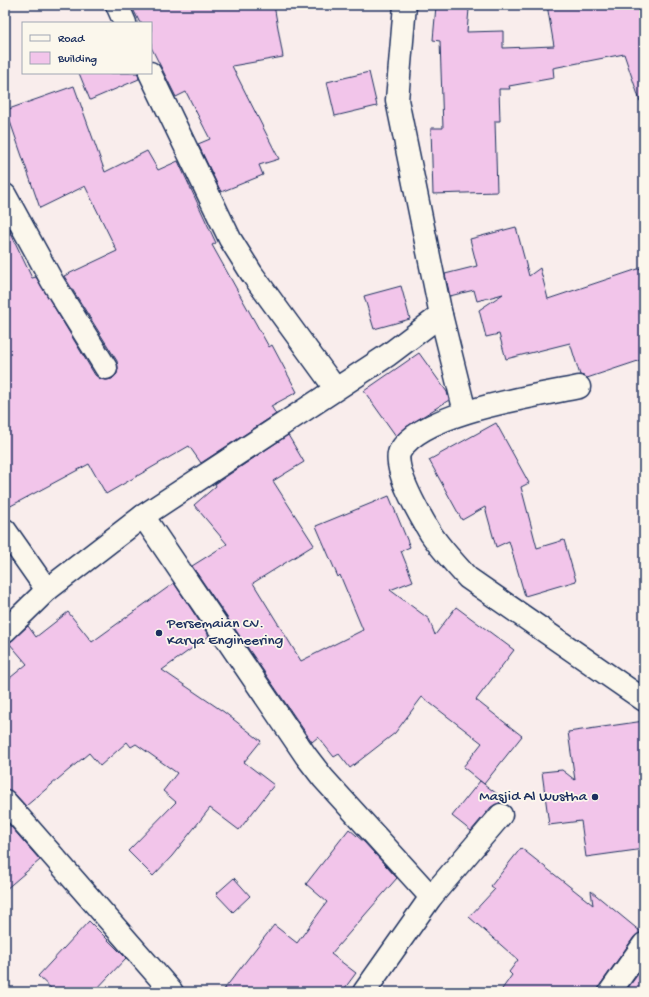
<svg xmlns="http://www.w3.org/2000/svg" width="649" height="997" font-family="'Gochi Hand',sans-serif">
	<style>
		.building { fill: #f2c5ea; stroke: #1b2f5e }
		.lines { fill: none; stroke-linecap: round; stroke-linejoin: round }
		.minor-casing { stroke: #1b2f5e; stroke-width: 25 }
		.minor { stroke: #fbf7ec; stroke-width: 22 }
		.poi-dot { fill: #1b2f5e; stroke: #fbf7ec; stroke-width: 1.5 }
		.labels { text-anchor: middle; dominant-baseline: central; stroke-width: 3.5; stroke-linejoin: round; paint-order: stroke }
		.poi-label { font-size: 15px; fill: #1b2f5e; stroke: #fbf7ec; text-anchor: start }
	</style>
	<rect width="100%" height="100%" fill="#f9edec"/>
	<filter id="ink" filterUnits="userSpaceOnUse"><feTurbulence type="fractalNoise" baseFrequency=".025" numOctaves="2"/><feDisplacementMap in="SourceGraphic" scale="8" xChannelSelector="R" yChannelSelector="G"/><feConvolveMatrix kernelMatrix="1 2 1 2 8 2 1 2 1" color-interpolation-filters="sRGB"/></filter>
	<g filter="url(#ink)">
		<!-- building -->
		<g class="building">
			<path d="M 131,5 L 274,5 L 283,57 L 232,66 L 279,159 L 259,165 L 263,175 L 221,192 L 198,144 L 210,139 L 186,92 L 176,97 L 151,47 L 151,23 L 140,23 Z"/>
			<path d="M 547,5 L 644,5 L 644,100 L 640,101 L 624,54 L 553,68 L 554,78 L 509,86 L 510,89 L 499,89 L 500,121 L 495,121 L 497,192 L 433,194 L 431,128 L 443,128 L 440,41 L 433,40 L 436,6 L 469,9 L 467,32 L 503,31 L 503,48 L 554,46 Z"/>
			<path d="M 369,72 L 377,106 L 335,116 L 327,82 Z"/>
			<path d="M 79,73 L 138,73 L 139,79 L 90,100 Z"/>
			<path d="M 74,86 L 105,172 L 147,151 L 158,170 L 178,161 L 216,243 L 212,245 L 269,347 L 272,345 L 297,392 L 271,406 L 276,414 L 201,463 L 189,446 L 106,494 L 89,464 L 5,509 L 5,221 L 32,278 L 36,277 L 95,375 L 100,379 L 107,380 L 112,379 L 117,374 L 118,368 L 117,361 L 64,276 L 117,251 L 85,186 L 40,208 L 6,110 Z"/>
			<path d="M 516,227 L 529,276 L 540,268 L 548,299 L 644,267 L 644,359 L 587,378 L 580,375 L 570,343 L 506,359 L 499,334 L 486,337 L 479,310 L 503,294 L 477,301 L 474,290 L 450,296 L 445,274 L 477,266 L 470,239 Z"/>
			<path d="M 401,286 L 410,319 L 374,329 L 364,296 Z"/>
			<path d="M 419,353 L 447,392 L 449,400 L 406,427 L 396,436 L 364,391 Z"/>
			<path d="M 496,423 L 529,483 L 521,487 L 537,548 L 564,540 L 576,581 L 525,596 L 509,541 L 496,547 L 485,507 L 462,520 L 429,460 Z"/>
			<path d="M 288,435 L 304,462 L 273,481 L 314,545 L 253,583 L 301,661 L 363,630 L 340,575 L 338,577 L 316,526 L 389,496 L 410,547 L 401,551 L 413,581 L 390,590 L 429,619 L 435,635 L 456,607 L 514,650 L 476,700 L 522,736 L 484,784 L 463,767 L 482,743 L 422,697 L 395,733 L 350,768 L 339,754 L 334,757 L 318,737 L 312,742 L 192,566 L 227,544 L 194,505 L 216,486 L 215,484 Z"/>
			<path d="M 174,583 L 209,636 L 162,670 L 224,712 L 261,741 L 244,762 L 274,785 L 239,830 L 210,808 L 172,856 L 153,876 L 128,851 L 176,802 L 163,791 L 177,773 L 136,744 L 131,747 L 127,742 L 100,766 L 89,753 L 26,806 L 14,793 L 5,789 L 5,682 L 27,664 L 9,643 L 28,626 L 36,637 L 68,612 L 92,642 Z"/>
			<path d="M 644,721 L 644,849 L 586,857 L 581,821 L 549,825 L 542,772 L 562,770 L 575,780 L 568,732 Z"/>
			<path d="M 480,781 L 505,800 L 491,807 L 471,831 L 452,816 Z"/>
			<path d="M 5,820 L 40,860 L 5,890 Z"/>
			<path d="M 349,829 L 364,842 L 397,878 L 331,954 L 356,973 L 342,992 L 222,992 L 274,925 L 297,943 L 327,902 L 306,884 Z"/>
			<path d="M 521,848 L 593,905 L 591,891 L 641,932 L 634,937 L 600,985 L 598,992 L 500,992 L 512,975 L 509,972 L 518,960 L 469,917 L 495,889 L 491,886 Z"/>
			<path d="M 234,878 L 250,896 L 233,912 L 216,894 Z"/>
			<path d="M 89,921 L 126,958 L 94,992 L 55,992 L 38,976 Z"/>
			<path d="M 644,966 L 644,992 L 625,992 Z"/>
		</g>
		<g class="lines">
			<!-- minor casing -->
			<g class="minor-casing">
				<g id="minor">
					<path d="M 117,5 L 125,23"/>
					<path d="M 150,73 L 230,239 L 252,274 L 335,388"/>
					<path d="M 5,195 L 52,281 L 106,368"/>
					<path d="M 441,315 L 465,412"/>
					<path d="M 579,387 C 536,396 422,412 400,451 C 391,467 422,519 431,534 C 442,550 455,564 468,578 L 644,700"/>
					<path d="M 143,516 L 306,756 L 323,778 L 431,897"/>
					<path d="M 5,530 L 47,590"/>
					<path d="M 5,631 L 47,590 L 143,516 L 388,355 L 441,315 L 397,100 L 405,5"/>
					<path d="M 5,801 L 172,992"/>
					<path d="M 364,992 L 431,897 L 501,815"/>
					<path d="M 610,992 L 644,944"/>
				</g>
			</g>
			<!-- minor -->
			<use href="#minor" class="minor"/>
		</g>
	</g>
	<!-- markers -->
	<g class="poi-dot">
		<circle cx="159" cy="633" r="4"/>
		<circle cx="595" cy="797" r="4"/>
	</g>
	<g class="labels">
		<!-- poi labels -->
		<g class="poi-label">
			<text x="167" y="624">Persemaian CV.<tspan x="167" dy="17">Karya Engineering</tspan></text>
			<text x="587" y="797" text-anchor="end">Masjid Al Wustha</text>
		</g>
	</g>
	<!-- margin -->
	<rect width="649" height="997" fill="none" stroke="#fbf7ec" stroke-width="20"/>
	<rect x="10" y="10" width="629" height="977" fill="none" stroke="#1b2f5e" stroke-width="1.5" filter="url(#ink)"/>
	<!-- legend -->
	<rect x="22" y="22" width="130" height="52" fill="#fbf7ec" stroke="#a1a7b3"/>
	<rect x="30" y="35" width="20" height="6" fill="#fbf7ec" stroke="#a1a7b3"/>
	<text x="58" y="42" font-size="12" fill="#1b2f5e">Road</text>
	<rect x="30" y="52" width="20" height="12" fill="#f2c5ea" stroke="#a1a7b3"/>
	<text x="58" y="62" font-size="12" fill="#1b2f5e">Building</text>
</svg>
